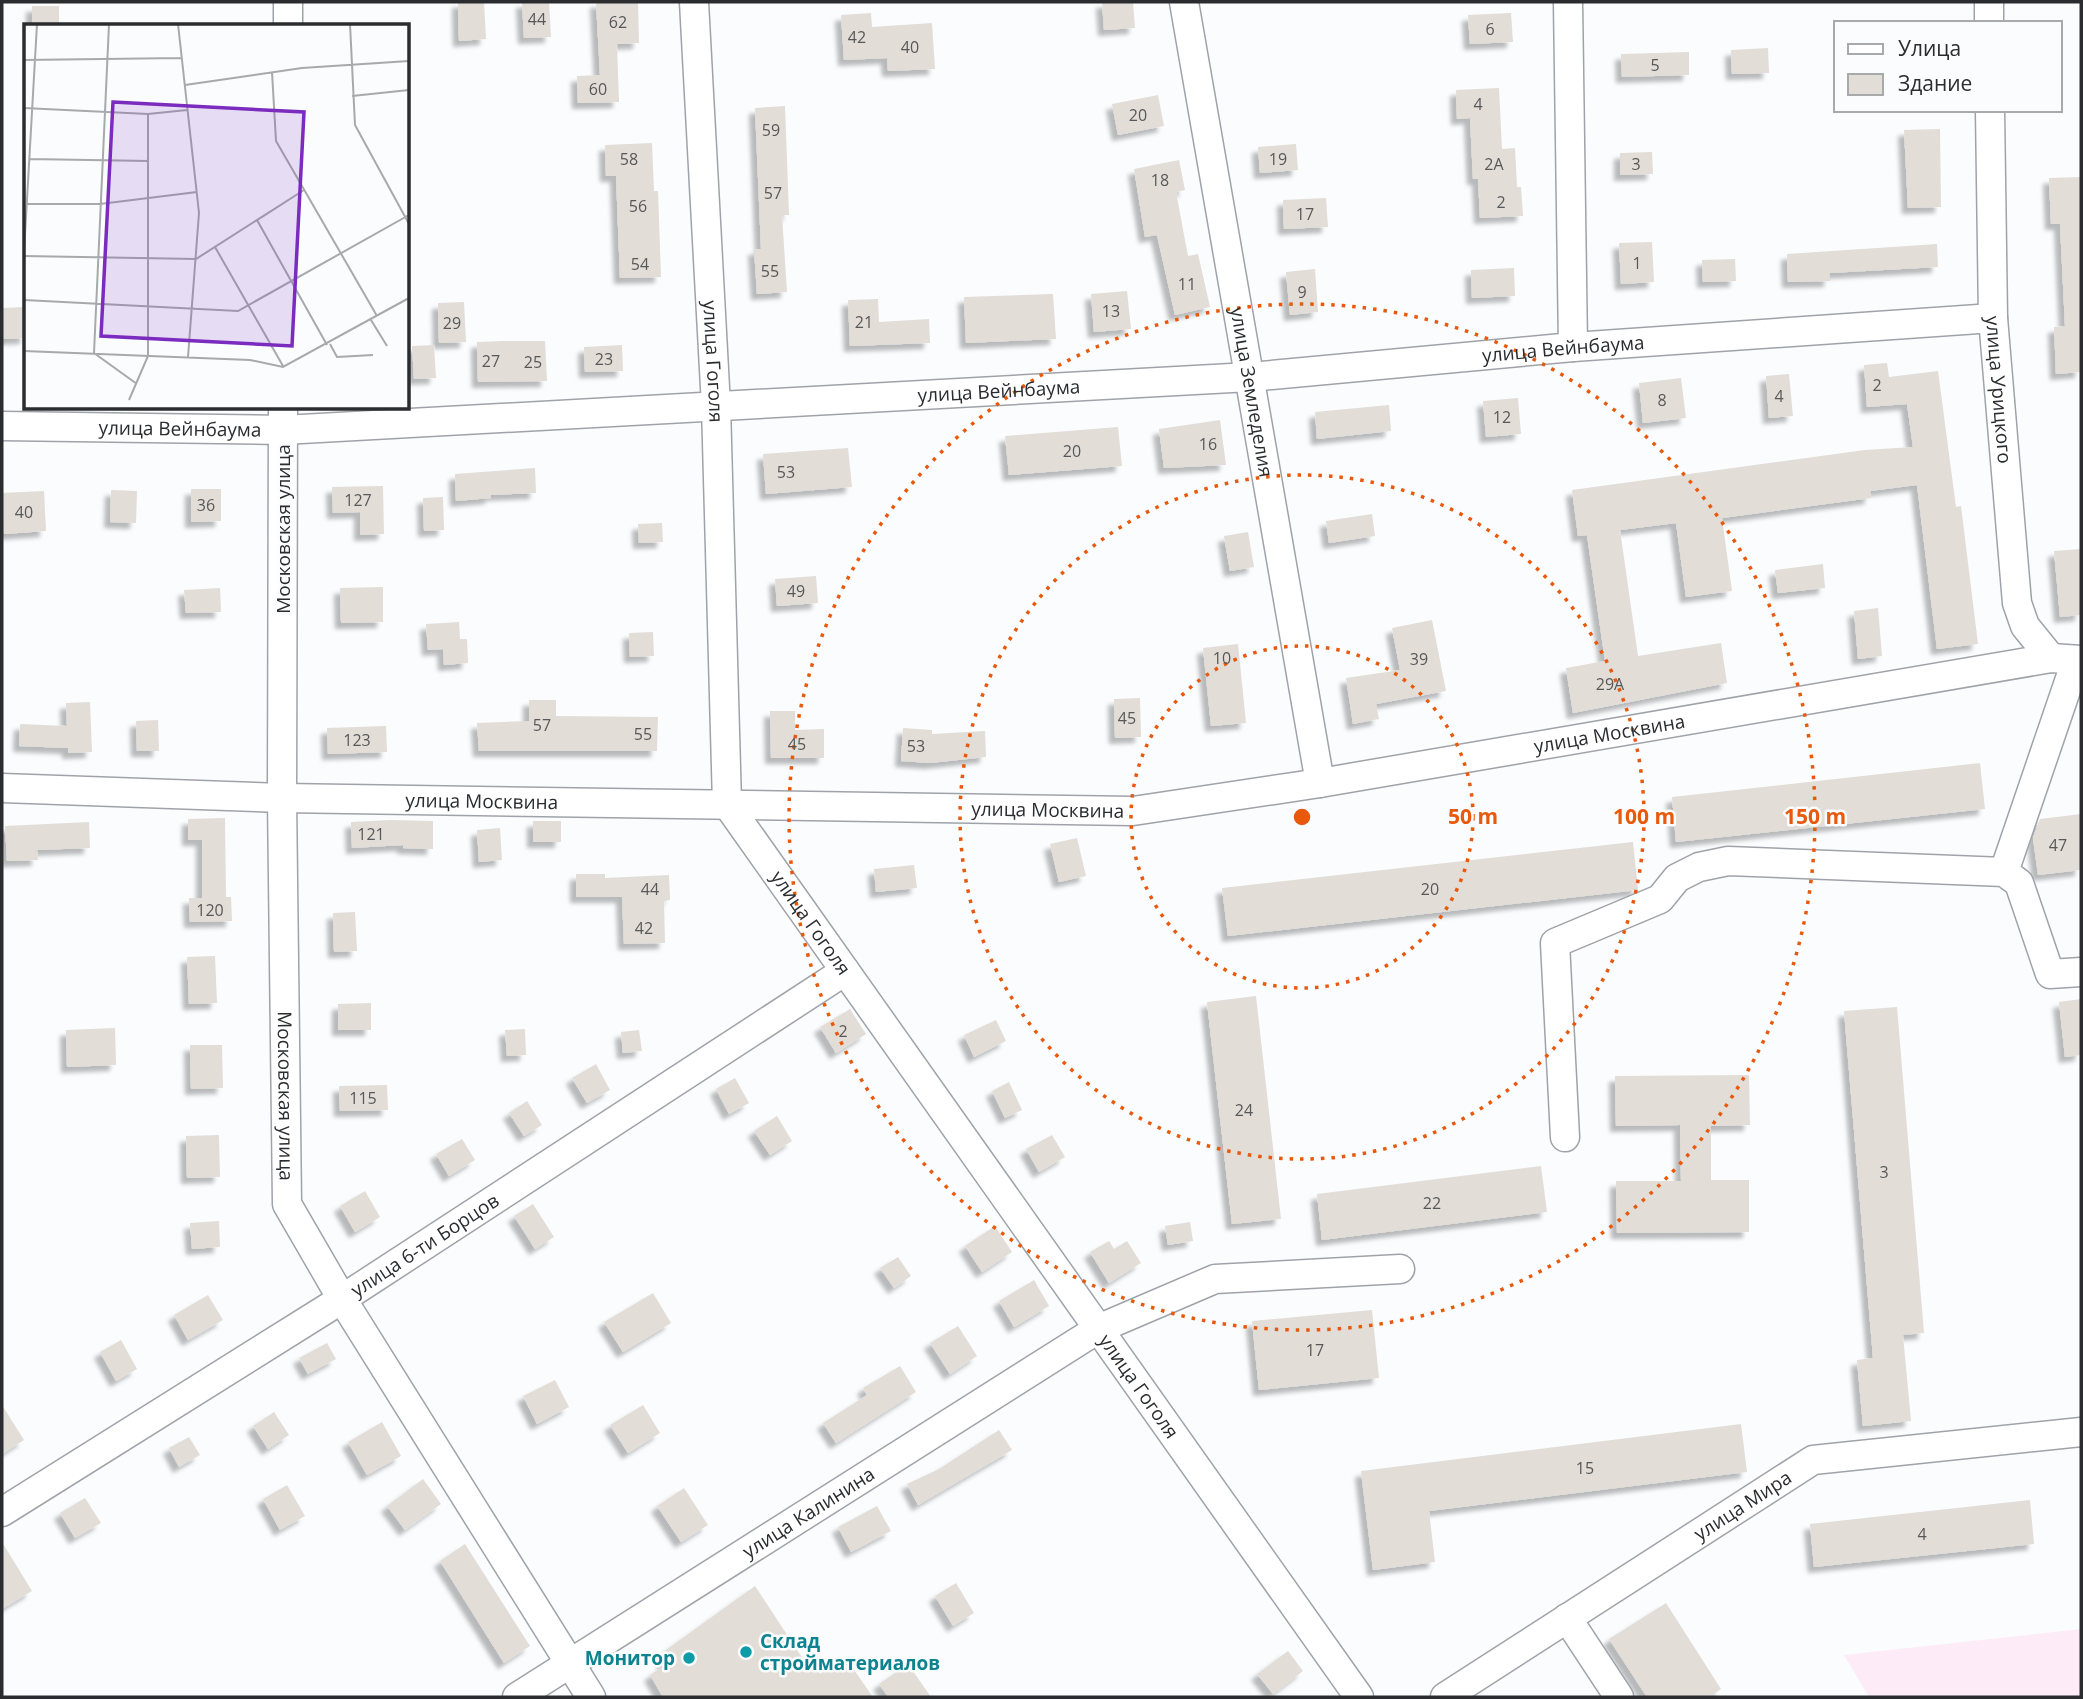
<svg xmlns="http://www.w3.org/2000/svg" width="2083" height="1699" font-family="'Open Sans',sans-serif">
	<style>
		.industrial { fill: #fdecf7 }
		.building { fill: #e2ddd7; filter: url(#shadow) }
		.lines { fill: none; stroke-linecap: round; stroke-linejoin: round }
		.minor-casing { stroke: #9fa3a9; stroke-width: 31 }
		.minor { stroke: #fff; stroke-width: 28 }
		.ring { fill: none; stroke: #e8590c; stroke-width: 3.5; stroke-dasharray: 3.5 7 }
		.culture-dot { fill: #0f9aa8; stroke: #fafcfe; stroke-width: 2.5 }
		.labels { text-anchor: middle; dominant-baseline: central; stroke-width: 5; stroke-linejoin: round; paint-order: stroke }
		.number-label { font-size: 16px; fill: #595859 }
		.street-label { font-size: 19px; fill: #2b2c2f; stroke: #fafcfe }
		.culture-label { font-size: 19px; font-weight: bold; fill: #0d838f; stroke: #fafcfe; text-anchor: start }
		.inset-road { fill: none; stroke: #a7a9ab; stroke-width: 2 }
		.view { fill: #7b2cbf; fill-opacity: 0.15; stroke: #7b2cbf; stroke-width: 3.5 }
		.inset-edge { fill: none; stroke: #2b2c2f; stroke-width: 3.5 }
		.centre { fill: #e8590c; stroke: #fafcfe; stroke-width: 3.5 }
		.ring-label { font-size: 21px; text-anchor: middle; font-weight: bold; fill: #e8590c; stroke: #fafcfe; stroke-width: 5; stroke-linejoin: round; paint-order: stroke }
	</style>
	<defs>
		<filter id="shadow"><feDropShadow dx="-6" dy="6" stdDeviation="2" flood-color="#0004"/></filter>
	</defs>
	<rect width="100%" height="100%" fill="#fafcfe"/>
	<!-- industrial -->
	<path class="industrial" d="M 2081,1629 L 2081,1696 L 2071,1697 L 1869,1697 L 1844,1655 Z"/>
	<!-- building -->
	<g class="building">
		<path d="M 458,2 L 484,2 L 486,39 L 459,41 Z"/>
		<path d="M 522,2 L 549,2 L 551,37 L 524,38 Z"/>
		<path d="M 596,2 L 638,2 L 639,43 L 617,44 L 619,102 L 578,103 L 577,76 L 600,75 Z"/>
		<path d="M 1102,2 L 1133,2 L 1135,28 L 1104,30 Z"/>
		<rect x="32" y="6" width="27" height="20"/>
		<path d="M 871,13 L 872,27 L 932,23 L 935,69 L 888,71 L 887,58 L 844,60 L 841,15 Z"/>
		<path d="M 1511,13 L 1513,42 L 1470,44 L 1468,15 Z"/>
		<path d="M 1768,48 L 1769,73 L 1732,74 L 1731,50 Z"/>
		<path d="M 1689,52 L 1689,75 L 1622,77 L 1621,54 Z"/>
		<path d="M 1499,88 L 1502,149 L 1515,148 L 1517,187 L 1521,187 L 1523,216 L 1480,218 L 1478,179 L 1473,179 L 1470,118 L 1457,119 L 1456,90 Z"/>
		<path d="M 1158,95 L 1164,126 L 1118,135 L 1112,104 Z"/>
		<path d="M 785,106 L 789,215 L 782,215 L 787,292 L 757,294 L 754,249 L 761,249 L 755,108 Z"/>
		<path d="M 1940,129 L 1941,207 L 1908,208 L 1904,130 Z"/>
		<path d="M 652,143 L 654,191 L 658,191 L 661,277 L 620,278 L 616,176 L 606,176 L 605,145 Z"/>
		<path d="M 1296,144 L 1298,170 L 1260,173 L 1258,147 Z"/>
		<path d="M 1652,152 L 1653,174 L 1620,175 L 1620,153 Z"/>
		<path d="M 1179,160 L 1185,190 L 1176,192 L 1188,256 L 1198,254 L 1210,307 L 1175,315 L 1157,235 L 1145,237 L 1134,169 Z"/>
		<path d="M 2081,177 L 2081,372 L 2056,374 L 2054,327 L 2065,326 L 2060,224 L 2051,224 L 2049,178 Z"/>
		<path d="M 1326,198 L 1328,227 L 1284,229 L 1283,200 Z"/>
		<path d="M 1652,242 L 1654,282 L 1621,284 L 1619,243 Z"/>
		<path d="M 1937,244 L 1938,267 L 1830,273 L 1830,281 L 1788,282 L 1787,254 Z"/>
		<path d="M 1735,259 L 1736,281 L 1703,282 L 1702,260 Z"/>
		<path d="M 1514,268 L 1515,296 L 1472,298 L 1471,270 Z"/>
		<path d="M 1315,269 L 1318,312 L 1290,315 L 1286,272 Z"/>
		<path d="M 1127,291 L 1131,329 L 1094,332 L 1091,294 Z"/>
		<path d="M 1053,294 L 1056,339 L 966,343 L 964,297 Z"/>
		<path d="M 878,299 L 879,322 L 929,319 L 930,343 L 850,346 L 848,300 Z"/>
		<path d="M 464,302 L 466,342 L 439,343 L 438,303 Z"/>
		<path d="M 26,307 L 26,338 L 2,339 L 2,308 Z"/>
		<path d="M 503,341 L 545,341 L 547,381 L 478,382 L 477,342 Z"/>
		<path d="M 434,345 L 436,378 L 414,379 L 412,346 Z"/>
		<path d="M 622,345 L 623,371 L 585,372 L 584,347 Z"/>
		<path d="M 1887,363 L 1889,377 L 1938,371 L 1956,507 L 1961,506 L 1978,644 L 1937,649 L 1917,485 L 1870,491 L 1871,498 L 1722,518 L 1732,591 L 1686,597 L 1676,523 L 1620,530 L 1638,656 L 1721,643 L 1727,683 L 1573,713 L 1566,668 L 1605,661 L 1587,535 L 1578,536 L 1572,490 L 1865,450 L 1913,447 L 1907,404 L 1867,407 L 1864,365 Z"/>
		<path d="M 1789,374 L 1793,416 L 1769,418 L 1766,376 Z"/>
		<path d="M 1681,378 L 1686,418 L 1643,423 L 1639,383 Z"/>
		<path d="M 1518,398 L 1521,434 L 1486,437 L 1483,401 Z"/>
		<path d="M 1389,405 L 1391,431 L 1317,439 L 1315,412 Z"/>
		<path d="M 1220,420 L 1226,465 L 1164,468 L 1159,429 Z"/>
		<path d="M 1118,427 L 1122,466 L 1009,475 L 1005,436 Z"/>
		<path d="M 848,448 L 852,487 L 766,494 L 763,454 Z"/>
		<path d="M 535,468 L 536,493 L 491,495 L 491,498 L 456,501 L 455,474 Z"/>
		<path d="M 383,486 L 384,534 L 360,535 L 360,512 L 333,513 L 332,487 Z"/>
		<path d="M 191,489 L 221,489 L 221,521 L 191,522 Z"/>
		<path d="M 111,490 L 137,491 L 136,523 L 110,522 Z"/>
		<path d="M 44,491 L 46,531 L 4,534 L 2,493 Z"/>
		<path d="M 443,497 L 444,530 L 424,531 L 423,498 Z"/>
		<path d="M 1372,514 L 1375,536 L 1329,543 L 1326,521 Z"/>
		<path d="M 662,523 L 663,542 L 639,543 L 638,524 Z"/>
		<path d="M 1248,532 L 1254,567 L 1230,571 L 1224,536 Z"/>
		<path d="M 2081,549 L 2081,615 L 2060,617 L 2054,551 Z"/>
		<path d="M 1823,564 L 1825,588 L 1778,593 L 1775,570 Z"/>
		<path d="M 816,576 L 818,603 L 777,606 L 775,579 Z"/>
		<path d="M 383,587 L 383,622 L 341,623 L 340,588 Z"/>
		<path d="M 220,588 L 221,612 L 186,613 L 184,590 Z"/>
		<path d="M 1878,608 L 1882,656 L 1858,659 L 1854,611 Z"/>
		<path d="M 1432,620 L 1446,691 L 1376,704 L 1379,719 L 1353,724 L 1346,678 L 1400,670 L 1392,628 Z"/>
		<path d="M 459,622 L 460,639 L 467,639 L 468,663 L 444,665 L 443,649 L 428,650 L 426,624 Z"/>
		<path d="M 653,632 L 654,656 L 630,657 L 629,633 Z"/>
		<path d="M 1238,644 L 1246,723 L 1211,726 L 1203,648 Z"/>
		<path d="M 1140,698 L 1141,737 L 1115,738 L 1114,699 Z"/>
		<path d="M 529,700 L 556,700 L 556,716 L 658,717 L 657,751 L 479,751 L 477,723 L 529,721 Z"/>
		<path d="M 90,702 L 92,752 L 68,753 L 68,748 L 19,746 L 20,724 L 67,726 L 66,703 Z"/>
		<path d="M 770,711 L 795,711 L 795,730 L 824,729 L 824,758 L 771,758 Z"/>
		<path d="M 158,720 L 159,751 L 137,751 L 136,721 Z"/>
		<path d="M 386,726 L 387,752 L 328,754 L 327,728 Z"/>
		<path d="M 903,728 L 932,730 L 932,734 L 985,731 L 986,757 L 930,763 L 901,761 Z"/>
		<path d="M 1980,763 L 1985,809 L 1676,842 L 1672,797 Z"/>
		<path d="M 2081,814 L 2081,870 L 2038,875 L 2033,838 L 2040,819 Z"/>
		<path d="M 225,818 L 226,897 L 231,897 L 232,921 L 190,922 L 189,898 L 202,898 L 202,840 L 188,840 L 188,819 Z"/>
		<path d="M 390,820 L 433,821 L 433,849 L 403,848 L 403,845 L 352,848 L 351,822 Z"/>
		<rect x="533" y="821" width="28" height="21"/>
		<path d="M 89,822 L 90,848 L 37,850 L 38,860 L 7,861 L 5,826 Z"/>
		<path d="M 500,828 L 502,860 L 479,862 L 477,830 Z"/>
		<path d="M 1077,838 L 1086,876 L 1059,882 L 1050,844 Z"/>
		<path d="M 1633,842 L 1638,890 L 1228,936 L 1222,888 Z"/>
		<path d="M 914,865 L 917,888 L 876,892 L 874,869 Z"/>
		<path d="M 576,874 L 605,874 L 605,878 L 669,875 L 670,900 L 664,901 L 665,943 L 624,944 L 622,897 L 576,897 Z"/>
		<path d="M 355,912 L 357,951 L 334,952 L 333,913 Z"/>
		<path d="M 215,956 L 217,1003 L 189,1004 L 187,957 Z"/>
		<path d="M 1256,996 L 1281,1219 L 1232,1224 L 1207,1002 Z"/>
		<path d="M 2081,999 L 2081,1055 L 2065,1057 L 2059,1002 Z"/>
		<path d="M 371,1003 L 371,1030 L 338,1030 L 338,1004 Z"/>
		<path d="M 1897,1007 L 1924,1333 L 1903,1335 L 1911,1421 L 1863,1426 L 1857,1360 L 1873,1358 L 1844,1011 Z"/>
		<path d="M 850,1009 L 866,1034 L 836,1053 L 820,1027 Z"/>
		<path d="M 996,1020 L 1006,1041 L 974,1057 L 964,1035 Z"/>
		<path d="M 115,1028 L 116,1065 L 67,1067 L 66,1030 Z"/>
		<path d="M 525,1029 L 526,1055 L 507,1056 L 505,1030 Z"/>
		<path d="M 639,1030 L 642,1051 L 623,1053 L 621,1032 Z"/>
		<path d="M 190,1045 L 222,1045 L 223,1088 L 191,1089 Z"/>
		<path d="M 596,1064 L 610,1090 L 587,1103 L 572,1078 Z"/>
		<path d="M 1749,1075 L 1750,1125 L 1711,1126 L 1711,1180 L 1749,1180 L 1749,1232 L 1617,1233 L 1616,1181 L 1681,1181 L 1680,1125 L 1616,1126 L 1615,1076 Z"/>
		<path d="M 735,1078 L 749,1103 L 729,1114 L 716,1089 Z"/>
		<path d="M 1009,1082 L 1022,1110 L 1005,1118 L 992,1091 Z"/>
		<path d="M 387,1085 L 388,1110 L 340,1111 L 339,1086 Z"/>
		<path d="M 527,1101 L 542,1125 L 524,1136 L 509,1113 Z"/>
		<path d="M 777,1116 L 792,1141 L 770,1155 L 754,1131 Z"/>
		<path d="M 219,1135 L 220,1177 L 187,1178 L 186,1136 Z"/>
		<path d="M 1052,1135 L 1065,1157 L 1039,1172 L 1026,1149 Z"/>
		<path d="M 462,1139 L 475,1160 L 449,1176 L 436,1154 Z"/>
		<path d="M 1541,1166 L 1547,1212 L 1322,1240 L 1317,1194 Z"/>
		<path d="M 365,1191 L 380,1217 L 355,1232 L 340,1206 Z"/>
		<path d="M 533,1204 L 554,1237 L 535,1249 L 514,1216 Z"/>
		<path d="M 219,1221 L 220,1247 L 192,1249 L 190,1223 Z"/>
		<path d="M 1190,1222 L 1193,1241 L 1168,1245 L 1165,1226 Z"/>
		<path d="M 995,1226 L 1012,1252 L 982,1272 L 965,1246 Z"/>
		<path d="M 1109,1241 L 1114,1249 L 1127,1241 L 1141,1263 L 1109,1283 L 1090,1252 Z"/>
		<path d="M 898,1257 L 911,1276 L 894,1288 L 880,1268 Z"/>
		<path d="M 1034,1280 L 1049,1306 L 1014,1327 L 999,1301 Z"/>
		<path d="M 653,1293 L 671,1323 L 623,1352 L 604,1322 Z"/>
		<path d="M 208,1295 L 223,1320 L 188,1340 L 174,1315 Z"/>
		<path d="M 1372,1310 L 1379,1378 L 1259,1390 L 1252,1321 Z"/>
		<path d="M 958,1326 L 977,1356 L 950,1374 L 930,1343 Z"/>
		<path d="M 121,1340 L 137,1369 L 116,1381 L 100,1352 Z"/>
		<path d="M 327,1343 L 336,1359 L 308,1374 L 299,1358 Z"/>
		<path d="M 900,1366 L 916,1392 L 836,1443 L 823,1423 L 867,1395 L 863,1388 Z"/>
		<path d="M 555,1380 L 569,1407 L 537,1424 L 523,1396 Z"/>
		<path d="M 2,1405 L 24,1440 L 2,1454 Z"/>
		<path d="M 643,1405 L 660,1433 L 628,1453 L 610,1425 Z"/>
		<path d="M 274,1412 L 289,1435 L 268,1449 L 253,1426 Z"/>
		<path d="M 382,1422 L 401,1456 L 367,1475 L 348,1442 Z"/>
		<path d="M 1741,1424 L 1747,1472 L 1429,1511 L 1435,1562 L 1373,1570 L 1361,1471 Z"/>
		<path d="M 999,1430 L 1012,1450 L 918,1505 L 907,1484 L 939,1469 Z"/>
		<path d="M 189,1437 L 200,1455 L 179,1467 L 169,1448 Z"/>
		<path d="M 423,1479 L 441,1504 L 405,1530 L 387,1506 Z"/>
		<path d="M 287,1485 L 305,1516 L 280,1530 L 263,1499 Z"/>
		<path d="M 684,1488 L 708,1525 L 681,1542 L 657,1506 Z"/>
		<path d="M 85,1498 L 101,1523 L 75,1538 L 60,1513 Z"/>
		<path d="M 2030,1500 L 2034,1544 L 1814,1567 L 1810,1524 Z"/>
		<path d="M 877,1506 L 891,1531 L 851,1552 L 838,1527 Z"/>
		<path d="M 2,1542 L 32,1591 L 2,1609 Z"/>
		<path d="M 465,1544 L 530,1646 L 504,1663 L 440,1561 Z"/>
		<path d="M 956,1583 L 974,1613 L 953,1626 L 935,1596 Z"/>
		<path d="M 755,1586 L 805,1662 L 810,1658 L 820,1674 L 845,1657 L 873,1697 L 663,1697 L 650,1675 L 665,1665 L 659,1655 Z"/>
		<path d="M 1666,1603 L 1721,1689 L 1709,1697 L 1647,1697 L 1609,1639 Z"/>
		<path d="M 1288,1651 L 1303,1671 L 1273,1694 L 1257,1674 Z"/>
		<path d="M 908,1664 L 931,1697 L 888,1697 L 879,1684 Z"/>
	</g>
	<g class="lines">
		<!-- minor casing -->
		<g class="minor-casing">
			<g id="minor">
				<path id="s1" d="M 694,2 L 716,406 L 727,804 L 1359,1697"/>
				<path id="s2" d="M 1184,2 L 1320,783"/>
				<path d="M 1568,2 L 1573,347"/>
				<path d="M 1989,2 L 1989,23"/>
				<path d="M 288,26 L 288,2"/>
				<path id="s3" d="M 1990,110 L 1993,318 L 2017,603 L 2025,626 L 2051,658"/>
				<path id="s4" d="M 283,408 L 282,798 L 287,1204 L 342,1299 L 591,1697"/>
				<path id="s5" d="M 2,426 L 283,430 L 1250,377 L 1573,347 L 1993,318"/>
				<path id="s6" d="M 2,788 L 282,798 L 1133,811 L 1320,783 L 2051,658 L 2081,660"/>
				<path d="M 2004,872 L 2076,661"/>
				<path d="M 1565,1137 L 1555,943 L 1660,899 L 1677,878 L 1699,867 L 1728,861 L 2004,872 L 2019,883 L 2050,974 L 2081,972"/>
				<path id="s7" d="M 2,1512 L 342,1299 L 845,971"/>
				<path d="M 1567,1618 L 1619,1697"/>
				<path id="s8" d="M 517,1697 L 1098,1329 L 1215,1279 L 1400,1269"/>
				<path id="s9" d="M 1445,1697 L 1813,1460 L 2081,1432"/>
			</g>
		</g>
		<!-- minor -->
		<use href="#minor" class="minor"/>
	</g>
	<!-- distance rings -->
	<g class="ring">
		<circle cx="1302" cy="817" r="171"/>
		<circle cx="1302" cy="817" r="342"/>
		<circle cx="1302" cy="817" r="513"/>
	</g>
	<!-- markers -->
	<g class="culture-dot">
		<circle cx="746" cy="1652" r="7"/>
		<circle cx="689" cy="1658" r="7"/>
	</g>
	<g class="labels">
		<!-- number labels -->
		<g class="number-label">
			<text x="537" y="19">44</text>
			<text x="618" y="22">62</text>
			<text x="1490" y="29">6</text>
			<text x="857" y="37">42</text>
			<text x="910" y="47">40</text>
			<text x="1655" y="65">5</text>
			<text x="598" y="89">60</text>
			<text x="1478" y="104">4</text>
			<text x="1138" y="115">20</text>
			<text x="771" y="130">59</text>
			<text x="629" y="159">58</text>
			<text x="1278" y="159">19</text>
			<text x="1494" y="164">2А</text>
			<text x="1636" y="164">3</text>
			<text x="1160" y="180">18</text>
			<text x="773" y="193">57</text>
			<text x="1501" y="202">2</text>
			<text x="638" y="206">56</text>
			<text x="1305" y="214">17</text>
			<text x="1637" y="263">1</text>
			<text x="640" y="264">54</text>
			<text x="770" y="271">55</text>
			<text x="1187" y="284">11</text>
			<text x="1302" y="292">9</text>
			<text x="1111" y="311">13</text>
			<text x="864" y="322">21</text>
			<text x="452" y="323">29</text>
			<text x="604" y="359">23</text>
			<text x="491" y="361">27</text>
			<text x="533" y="362">25</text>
			<text x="1877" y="385">2</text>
			<text x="1779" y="396">4</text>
			<text x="1662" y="400">8</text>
			<text x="1502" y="417">12</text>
			<text x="1208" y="444">16</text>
			<text x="1072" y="451">20</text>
			<text x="786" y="472">53</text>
			<text x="358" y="500">127</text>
			<text x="206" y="505">36</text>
			<text x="24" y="512">40</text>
			<text x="796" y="591">49</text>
			<text x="1222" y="658">10</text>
			<text x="1419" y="659">39</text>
			<text x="1610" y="684">29А</text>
			<text x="1127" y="718">45</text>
			<text x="542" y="725">57</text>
			<text x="643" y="734">55</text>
			<text x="357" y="740">123</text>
			<text x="797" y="744">45</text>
			<text x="916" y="746">53</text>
			<text x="371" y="834">121</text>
			<text x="2058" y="845">47</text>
			<text x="650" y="889">44</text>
			<text x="1430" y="889">20</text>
			<text x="210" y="910">120</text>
			<text x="644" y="928">42</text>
			<text x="843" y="1031">2</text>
			<text x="363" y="1098">115</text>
			<text x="1244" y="1110">24</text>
			<text x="1884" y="1172">3</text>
			<text x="1432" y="1203">22</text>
			<text x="1315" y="1350">17</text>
			<text x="1585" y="1468">15</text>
			<text x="1922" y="1534">4</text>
		</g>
		<!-- street labels -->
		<g class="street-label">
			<text stroke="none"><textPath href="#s5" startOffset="1564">улица Вейнбаума</textPath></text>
			<text stroke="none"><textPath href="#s1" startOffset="360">улица Гоголя</textPath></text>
			<text stroke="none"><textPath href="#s3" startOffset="280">улица Урицкого</textPath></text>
			<text stroke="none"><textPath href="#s5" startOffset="998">улица Вейнбаума</textPath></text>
			<text stroke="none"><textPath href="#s2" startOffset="396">улица Земледелия</textPath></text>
			<text stroke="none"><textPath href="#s5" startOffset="178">улица Вейнбаума</textPath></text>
			<text transform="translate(283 529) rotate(-90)">Московская улица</text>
			<text stroke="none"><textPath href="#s6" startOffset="1614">улица Москвина</textPath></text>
			<text stroke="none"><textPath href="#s6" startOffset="480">улица Москвина</textPath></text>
			<text stroke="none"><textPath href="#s6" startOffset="1046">улица Москвина</textPath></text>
			<text stroke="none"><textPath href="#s1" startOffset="948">улица Гоголя</textPath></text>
			<text stroke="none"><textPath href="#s4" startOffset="688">Московская улица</textPath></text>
			<text stroke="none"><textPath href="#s7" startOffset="500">улица 6-ти Борцов</textPath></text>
			<text stroke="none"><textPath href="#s1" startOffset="1516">улица Гоголя</textPath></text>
			<text stroke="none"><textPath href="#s9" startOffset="354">улица Мира</textPath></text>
			<text stroke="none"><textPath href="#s8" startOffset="345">улица Калинина</textPath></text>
		</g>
		<!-- culture labels -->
		<g class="culture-label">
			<text x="760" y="1641">Склад<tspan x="760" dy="22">стройматериалов</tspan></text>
			<text x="675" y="1658" text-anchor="end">Монитор</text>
		</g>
	</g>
	<!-- overview -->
	<g transform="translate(24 24)">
		<rect width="385" height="385" fill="#fafcfe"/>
		<path class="inset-road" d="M 85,0 L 70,329 L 113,360M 154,0 L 175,189 L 164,333M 326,0 L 331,101 L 385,200M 0,36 L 157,34M 248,48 L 252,117 L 353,292M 161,61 L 278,44 L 385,37M 328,72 L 385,66M 0,84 L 124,90 L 163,86M 5,135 L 125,137M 3,180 L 76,180 L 173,168M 233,196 L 303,321M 191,223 L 259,342M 0,228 L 13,0M 0,232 L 172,235 L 280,166M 0,276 L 214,287 L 385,191M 347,296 L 363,322M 306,320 L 313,333 L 349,331M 0,327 L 226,336 L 259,343 L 385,274M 105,376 L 124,332 L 124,90"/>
		<path class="view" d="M 89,78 L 280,88 L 268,322 L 77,312 Z"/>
		<rect width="385" height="385" class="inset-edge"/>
	</g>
	<circle cx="1302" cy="817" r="10" class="centre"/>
	<g class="ring-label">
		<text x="1473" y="824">50 m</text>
		<text x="1644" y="824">100 m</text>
		<text x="1815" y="824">150 m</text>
	</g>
	<!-- border -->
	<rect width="2083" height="1699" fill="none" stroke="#2b2c2f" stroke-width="7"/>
	<!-- legend -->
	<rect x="1834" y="21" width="228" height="91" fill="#fafcfe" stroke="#a7a9ab" stroke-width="2"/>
	<rect x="1848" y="44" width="35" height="10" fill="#ffffff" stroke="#a7a9ab" stroke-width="2"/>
	<text x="1898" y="56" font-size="21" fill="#2b2c2f">Улица</text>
	<rect x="1848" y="74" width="35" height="21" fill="#e2ddd7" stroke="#a7a9ab" stroke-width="2"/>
	<text x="1898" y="91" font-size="21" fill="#2b2c2f">Здание</text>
</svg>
